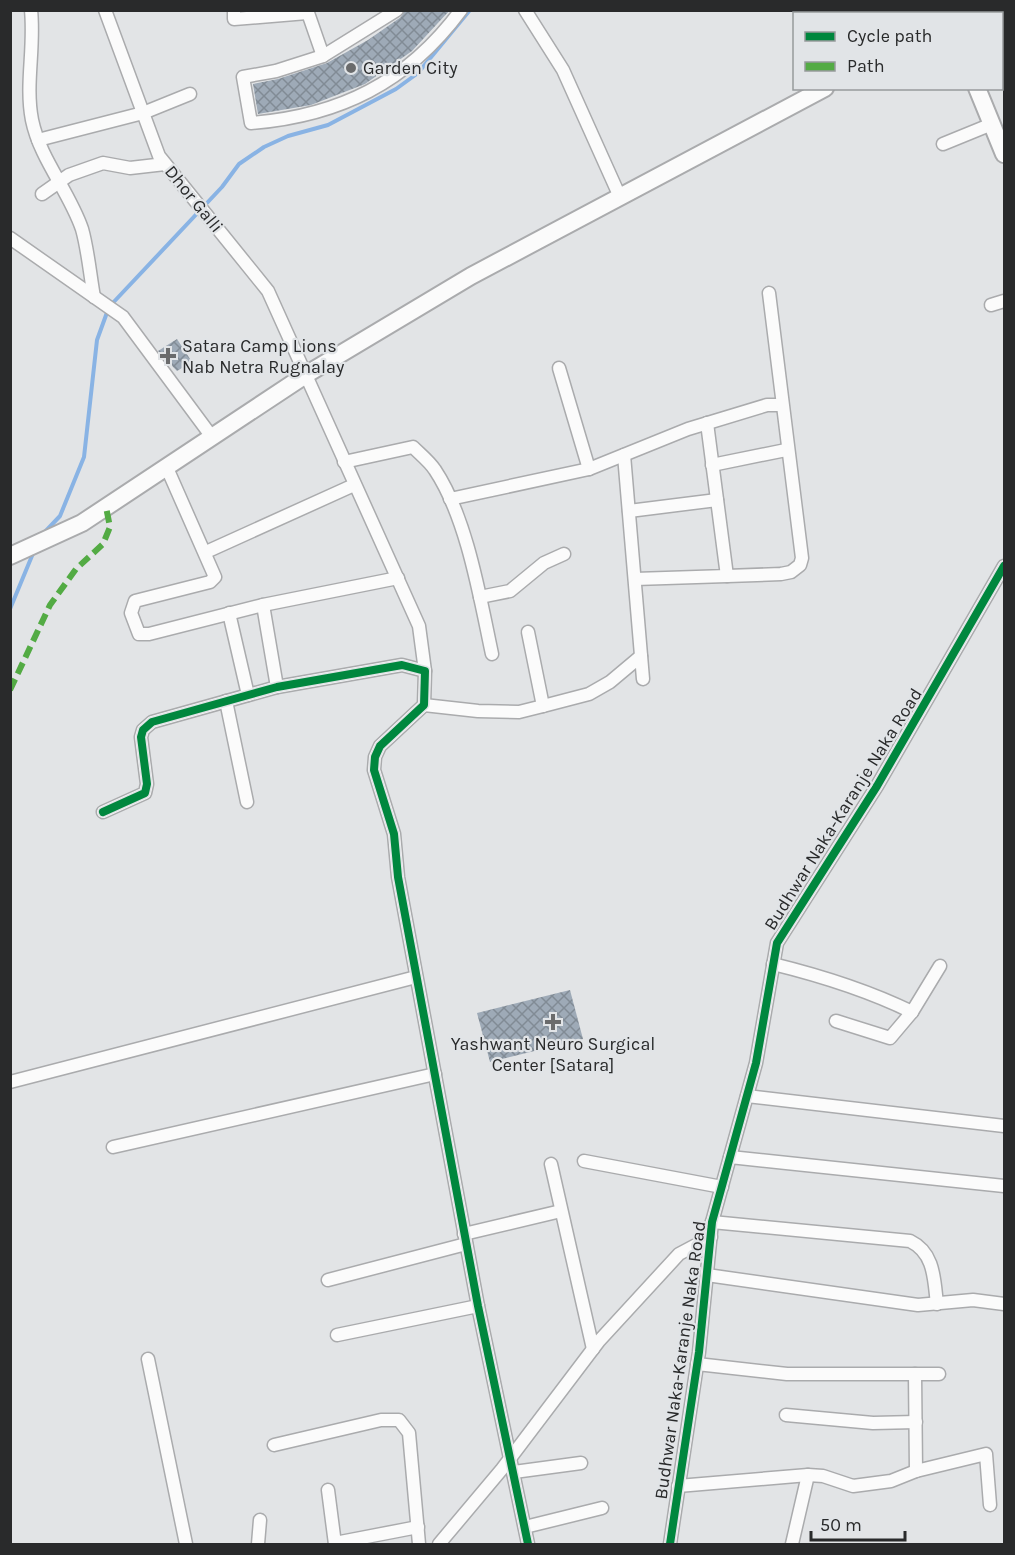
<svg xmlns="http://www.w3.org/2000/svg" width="1015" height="1555" font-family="Karla,sans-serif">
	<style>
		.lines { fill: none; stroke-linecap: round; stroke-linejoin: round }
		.stream { stroke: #89b3e4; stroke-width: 4 }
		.building { fill: url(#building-cross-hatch) }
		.street-casing { stroke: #aaabad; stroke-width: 15 }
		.secondary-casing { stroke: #aaabad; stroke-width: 20 }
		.street { stroke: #fbfbfb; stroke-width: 12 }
		.secondary { stroke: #fbfbfb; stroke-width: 16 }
		.quiet { stroke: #53ab44; stroke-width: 6; stroke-dasharray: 12 6; stroke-linecap: butt }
		.cycleway-casing { stroke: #e1e4e7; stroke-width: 11 }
		.cycleway { stroke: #00873e; stroke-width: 8 }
		.poi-dot { fill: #6a6b6c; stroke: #e1e4e7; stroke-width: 2 }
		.labels { text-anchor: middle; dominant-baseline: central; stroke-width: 4.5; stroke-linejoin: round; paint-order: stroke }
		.poi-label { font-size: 18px; fill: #292a2b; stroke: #e1e4e7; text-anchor: start }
		.street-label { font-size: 18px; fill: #292a2b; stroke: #e1e4e7 }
	</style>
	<defs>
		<pattern id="building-cross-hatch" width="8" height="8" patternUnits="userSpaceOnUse" patternTransform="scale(1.5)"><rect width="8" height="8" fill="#9eaab7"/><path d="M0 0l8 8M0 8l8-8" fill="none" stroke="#818b95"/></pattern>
	</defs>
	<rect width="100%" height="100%" fill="#e2e4e6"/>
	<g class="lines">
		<!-- stream -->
		<g class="stream">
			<path d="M 41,536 L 60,516 L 84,457 L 97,340 L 109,307 L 222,187 L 239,164 L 264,147 L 288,136 L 328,125 L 396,89 L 418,73 L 470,10"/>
			<path d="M 10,609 L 34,551"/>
		</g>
	</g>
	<!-- building -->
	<g class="building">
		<path d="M 405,10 L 450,10 L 412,51 L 365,84 L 311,105 L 258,114 L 253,84 L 278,79 L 327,63 L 368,40 L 401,17 Z"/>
		<path d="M 177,339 L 192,362 L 177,371 L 158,351 Z"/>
		<path d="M 570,990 L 583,1039 L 490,1062 L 477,1013 Z"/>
	</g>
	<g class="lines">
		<!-- street casing -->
		<g class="street-casing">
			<g id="street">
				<path d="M 31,10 C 35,48 25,84 32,120 C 40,159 69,191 82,229 C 88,250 90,275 94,297"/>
				<path d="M 105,10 L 159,156 L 268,291 L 419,626 L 425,671"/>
				<path d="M 234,10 L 234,19 L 307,13"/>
				<path d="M 307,10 L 323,56"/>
				<path d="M 397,10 L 323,56 L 276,71 L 243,77 L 251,123 C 339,116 407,83 461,10"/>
				<path d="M 525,10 L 563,70 L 620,197"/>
				<path d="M 995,10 L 996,14"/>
				<path d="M 1002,24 L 1004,31"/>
				<path d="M 38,140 L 143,113 L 190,94"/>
				<path d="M 943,144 L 992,124"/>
				<path d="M 42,194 L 69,175 L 103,163 L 130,168 L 165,164"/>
				<path d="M 10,238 L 123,317 L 212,437"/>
				<path d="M 991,305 L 1004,301"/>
				<path d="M 559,368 L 589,469"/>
				<path d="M 624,455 L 643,679"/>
				<path d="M 344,462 L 413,447 C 420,454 430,462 435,470 C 467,518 480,598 492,654"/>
				<path d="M 712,465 L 786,450"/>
				<path d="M 167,468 L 215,577 L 210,582 L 135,601 L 131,613 L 139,634 L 149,634 L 263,605 L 398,578"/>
				<path d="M 450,499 L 589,469 L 688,429 L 767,405 L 781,405"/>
				<path d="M 629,511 L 717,500"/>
				<path d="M 206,552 L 354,485"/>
				<path d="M 727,576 L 781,574 L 791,572 L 800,565 L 802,558 L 769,293"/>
				<path d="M 635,579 L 727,576 L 707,423"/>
				<path d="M 480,597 L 510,591 L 544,563 L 564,554"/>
				<path d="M 263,605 L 277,687"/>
				<path d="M 229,613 L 248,695"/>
				<path d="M 528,632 L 543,706"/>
				<path d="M 226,701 L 247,802"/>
				<path d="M 424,705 L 478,711 L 519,712 L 543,706 L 589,694 L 610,682 L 641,656"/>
				<path d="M 103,812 L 145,793 L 147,784 L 141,737 L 143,730 L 152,722 L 277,687 L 402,665 L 425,671 L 424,705 L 380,746 L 375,757 L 374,770 L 394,834 L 398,877 L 478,1306 L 528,1544"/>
				<path d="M 773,964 C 822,976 867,990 912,1012"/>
				<path d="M 836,1021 L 890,1038 L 912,1012 L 940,966"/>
				<path d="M 10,1082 L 416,977"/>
				<path d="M 747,1096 L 1004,1126"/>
				<path d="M 113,1147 L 435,1074"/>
				<path d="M 730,1157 L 1004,1186"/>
				<path d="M 584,1161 L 722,1187"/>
				<path d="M 551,1164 L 593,1349"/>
				<path d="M 712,1222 L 910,1241 C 935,1253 934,1280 937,1304"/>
				<path d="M 464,1234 L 561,1211"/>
				<path d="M 707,1275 L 918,1305 L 973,1300 L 1004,1304"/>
				<path d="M 328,1280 L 466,1244"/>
				<path d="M 337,1335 L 478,1306"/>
				<path d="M 148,1359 L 186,1544"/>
				<path d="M 697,1364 L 787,1374 L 939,1374"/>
				<path d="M 915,1374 L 916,1471"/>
				<path d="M 786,1415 L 873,1423 L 916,1422"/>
				<path d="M 274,1445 L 381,1420 L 399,1420 L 409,1433 L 419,1544"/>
				<path d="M 514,1472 L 581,1463"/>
				<path d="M 678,1486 L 808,1475 L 823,1476 L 853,1486 L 891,1481 L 916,1471 L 986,1454 L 990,1505"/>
				<path d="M 328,1490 L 335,1544"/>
				<path d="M 525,1527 L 602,1508"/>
				<path d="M 335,1543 L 418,1527"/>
				<path d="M 258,1544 L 260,1520"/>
				<path d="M 439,1544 L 502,1469 L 599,1341 L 679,1254 L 711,1237"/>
				<path d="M 670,1544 L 699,1352 L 712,1222 L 756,1063 L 777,943 L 877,786 L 1004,566"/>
				<path d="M 792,1544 L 808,1475"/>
			</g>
		</g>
		<!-- secondary casing -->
		<g class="secondary-casing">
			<g id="secondary">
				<path d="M 936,10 L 937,14"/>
				<path d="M 961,14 L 966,10"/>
				<path d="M 977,88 L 1004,154"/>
				<path d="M 10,556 L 82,523 L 307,374 L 471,276 L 825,88"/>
			</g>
		</g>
		<!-- street -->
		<use href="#street" class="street"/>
		<!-- secondary -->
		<use href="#secondary" class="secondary"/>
		<!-- quiet -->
		<path class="quiet" d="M 10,690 L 50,605 L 76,569 L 103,544 L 110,527 L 106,507"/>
		<!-- cycleway casing -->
		<g class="cycleway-casing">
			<g id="cycleway">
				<path d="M 103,812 L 145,793 L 147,784 L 141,737 L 143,730 L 152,722 L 277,687 L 402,665 L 425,671 L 424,705 L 380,746 L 375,757 L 374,770 L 394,834 L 398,877 L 478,1306 L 528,1544"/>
				<path d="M 670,1544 L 699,1352 L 712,1222 L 756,1063 L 777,943 L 877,786 L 1004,566"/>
			</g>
		</g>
		<!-- cycleway -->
		<use href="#cycleway" class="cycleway"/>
	</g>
	<!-- markers -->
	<g class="poi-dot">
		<circle cx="351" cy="68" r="6"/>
		<path d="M165 347h6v6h6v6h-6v6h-6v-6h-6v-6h6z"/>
		<path d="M550 1013h6v6h6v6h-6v6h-6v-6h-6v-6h6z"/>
	</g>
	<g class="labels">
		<!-- poi labels -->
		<g class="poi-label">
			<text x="363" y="68">Garden City</text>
			<text x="182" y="346">Satara Camp Lions<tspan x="182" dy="21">Nab Netra Rugnalay</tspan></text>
			<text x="553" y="1044" text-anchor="middle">Yashwant Neuro Surgical<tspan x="553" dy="21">Center [Satara]</tspan></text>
		</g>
		<!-- street labels -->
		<g class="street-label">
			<text transform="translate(194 199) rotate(51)">Dhor Galli</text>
			<text transform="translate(843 809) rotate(-58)">Budhwar Naka-Karanje Naka Road</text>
			<text transform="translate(680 1360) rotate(-82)">Budhwar Naka-Karanje Naka Road</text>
		</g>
	</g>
	<!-- border -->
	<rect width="1015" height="1555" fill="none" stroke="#292a2b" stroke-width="24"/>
	<!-- legend -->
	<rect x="793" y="12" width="210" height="78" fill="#e1e4e7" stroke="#979a9c" stroke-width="1.5"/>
	<rect x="805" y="32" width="30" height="9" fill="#00873e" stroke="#979a9c" stroke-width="1.5"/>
	<text x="847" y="42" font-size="18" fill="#292a2b">Cycle path</text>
	<rect x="805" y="62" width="30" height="9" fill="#53ab44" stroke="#979a9c" stroke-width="1.5"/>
	<text x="847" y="72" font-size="18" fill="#292a2b">Path</text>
	<!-- scale -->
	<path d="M811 1531v9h94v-9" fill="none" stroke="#292a2b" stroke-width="3"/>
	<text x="820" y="1531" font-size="18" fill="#292a2b" stroke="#e1e4e7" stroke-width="4.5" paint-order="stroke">50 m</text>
</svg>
